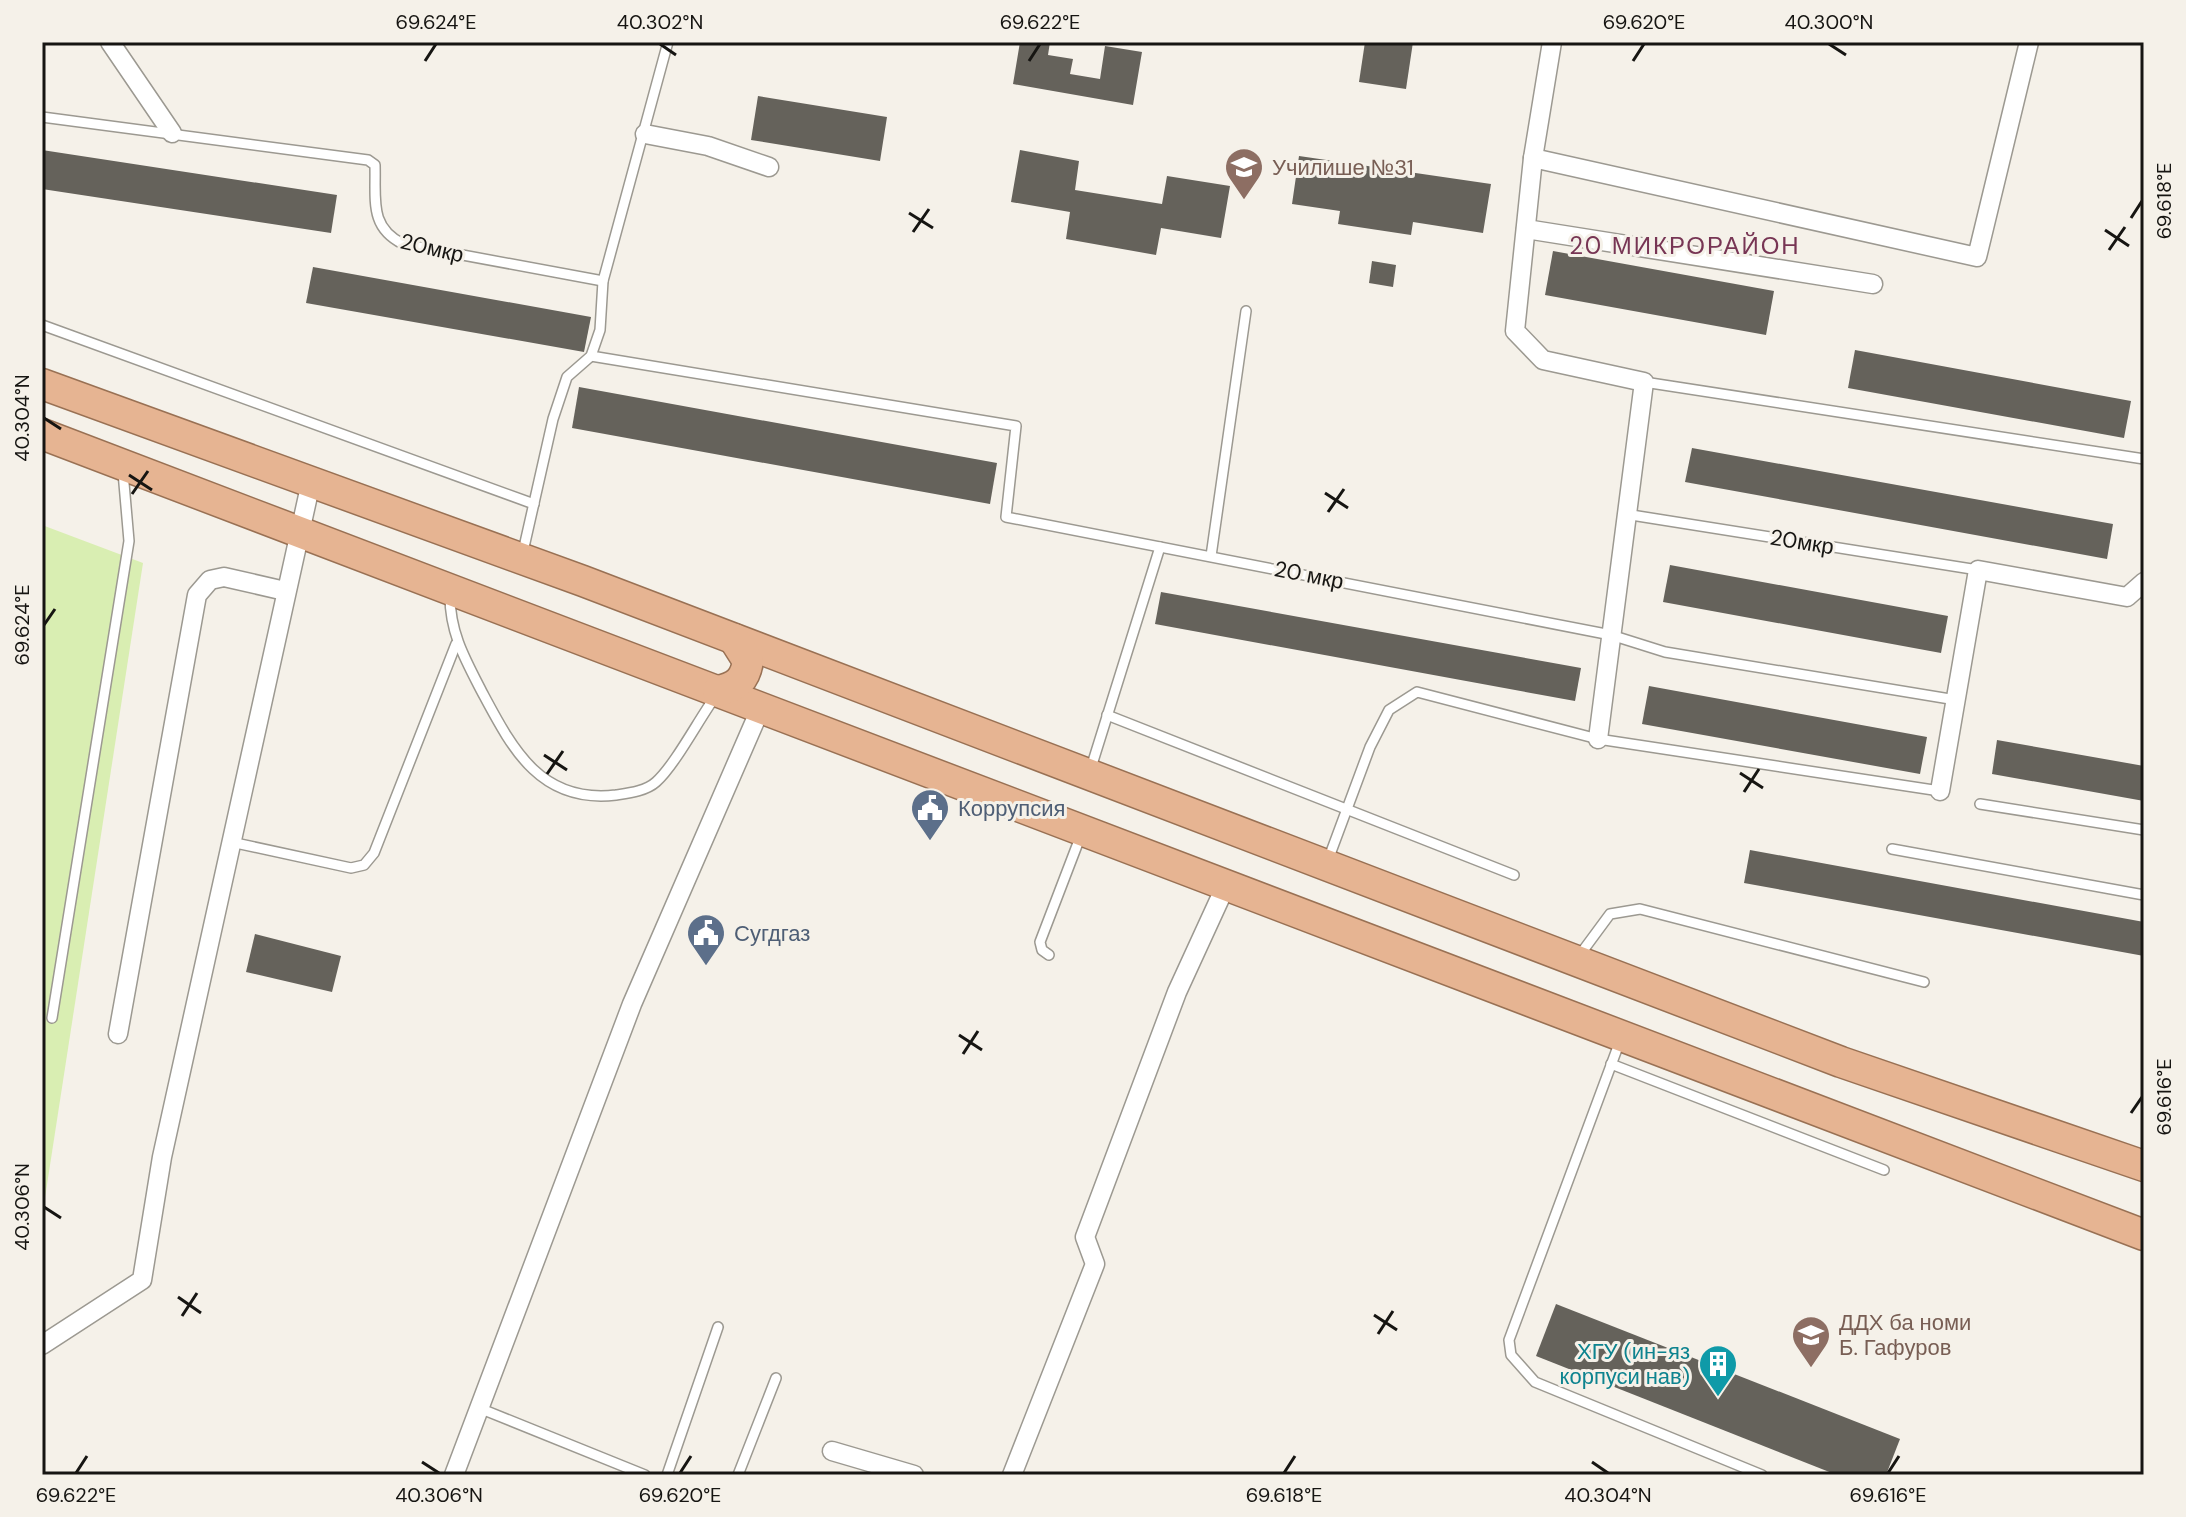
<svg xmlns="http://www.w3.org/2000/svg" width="2186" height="1517" font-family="'DM Sans',sans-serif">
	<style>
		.green { fill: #d9eeb2 }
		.building { fill: #65625b }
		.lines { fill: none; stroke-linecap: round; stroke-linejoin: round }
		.service-casing { stroke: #9c9991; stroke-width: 12 }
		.minor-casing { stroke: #9c9991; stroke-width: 21 }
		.trunk-casing { stroke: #997154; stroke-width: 33 }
		.service { stroke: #fff; stroke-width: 9 }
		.minor { stroke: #fff; stroke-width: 18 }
		.trunk { stroke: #e6b492; stroke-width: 30 }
		.ticks { fill: none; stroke: #161512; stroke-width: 3 }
		.labels { text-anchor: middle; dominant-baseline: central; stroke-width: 6; stroke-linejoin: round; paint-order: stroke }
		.education-label { font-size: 22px; fill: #785e54; stroke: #f5f1e9; text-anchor: start }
		.street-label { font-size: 22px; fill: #161512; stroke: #f5f1e9 }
		.service-label { font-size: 22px; fill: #4e5e75; stroke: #f5f1e9; text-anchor: start }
		.culture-label { font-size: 22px; fill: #0d838f; stroke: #f5f1e9; text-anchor: end }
		.neighbourhood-label { font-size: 24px; letter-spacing: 2px; fill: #773554; stroke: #f5f1e9 }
		.neatline { fill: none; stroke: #161512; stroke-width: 3 }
		.ticks-label { font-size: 20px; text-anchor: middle; fill: #161512 }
	</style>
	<rect width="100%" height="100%" fill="#f5f1e9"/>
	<!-- green -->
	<path class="green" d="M 42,525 L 143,563 L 42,1217 Z"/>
	<!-- building -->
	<g class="building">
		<path d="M 1020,42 L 1050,42 L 1048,55 L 1073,59 L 1070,74 L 1100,79 L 1105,46 L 1142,52 L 1133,105 L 1013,84 Z"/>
		<path d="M 1365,42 L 1413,42 L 1406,89 L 1359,82 Z"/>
		<path d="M 758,96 L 887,117 L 880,161 L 751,140 Z"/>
		<path d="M 42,150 L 337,195 L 331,233 L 42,189 Z"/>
		<path d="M 1020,150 L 1079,161 L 1075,190 L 1162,204 L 1167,176 L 1230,186 L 1221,238 L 1161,228 L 1156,255 L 1066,239 L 1070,212 L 1011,202 Z"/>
		<path d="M 1299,156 L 1491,184 L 1483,233 L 1413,222 L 1411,235 L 1338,224 L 1340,211 L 1292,204 Z"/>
		<path d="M 1553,251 L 1774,291 L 1766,335 L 1545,295 Z"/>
		<path d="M 1372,261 L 1396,265 L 1393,287 L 1369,283 Z"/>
		<path d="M 313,267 L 591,317 L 584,352 L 306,303 Z"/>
		<path d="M 1855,350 L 2131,401 L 2124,438 L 1848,388 Z"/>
		<path d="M 579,387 L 997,463 L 990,504 L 572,428 Z"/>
		<path d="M 1692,448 L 2113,524 L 2107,559 L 1685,482 Z"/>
		<path d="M 1670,565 L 1948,616 L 1941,653 L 1663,602 Z"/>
		<path d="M 1161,592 L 1581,668 L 1575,701 L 1155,624 Z"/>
		<path d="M 1649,686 L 1927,737 L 1920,774 L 1642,724 Z"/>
		<path d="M 1997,740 L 2144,766 L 2144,801 L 1992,774 Z"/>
		<path d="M 1750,850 L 2144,922 L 2144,956 L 1744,883 Z"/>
		<path d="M 255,934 L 341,956 L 332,992 L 246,972 Z"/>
		<path d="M 1556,1304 L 1900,1439 L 1886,1475 L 1837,1475 L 1536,1356 Z"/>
	</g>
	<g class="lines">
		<!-- service casing -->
		<g class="service-casing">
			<g id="service">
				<path d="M 42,117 L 368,160 L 375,165 C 376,200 369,227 403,244 L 603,281"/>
				<path d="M 42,325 L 534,504"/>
				<path d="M 591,356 L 1016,426 L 1006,517 L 1611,635 L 1665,652 L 1956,700"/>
				<path d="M 1644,382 L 2144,459"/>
				<path d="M 1625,514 L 1978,570"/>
				<path d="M 522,556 L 553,419 L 567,377 L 591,356 L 600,330 L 603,281 L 668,42"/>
				<path d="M 1211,556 L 1246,311"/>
				<path d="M 450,596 C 450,633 465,659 482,692 C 512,748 540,804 616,795 C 629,793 646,791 656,782 C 675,765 699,719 715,697"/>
				<path d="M 1107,715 L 1514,875"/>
				<path d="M 1090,771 L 1160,547"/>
				<path d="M 1980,804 L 2144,830"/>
				<path d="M 231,842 L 351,868 L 364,865 L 374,853 L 456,644"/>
				<path d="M 1892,849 L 2144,895"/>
				<path d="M 1328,860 L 1370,747 L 1389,710 L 1417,692 L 1598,739 L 1940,791"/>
				<path d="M 1049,955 L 1042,950 L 1040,942 L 1081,835"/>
				<path d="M 1579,956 L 1610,914 L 1640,909 L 1924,982"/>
				<path d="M 52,1018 L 129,541 L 123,472"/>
				<path d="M 1620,1041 L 1509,1340 L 1511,1355 L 1535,1382 L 1762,1475"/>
				<path d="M 1611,1064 L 1884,1170"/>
				<path d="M 479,1408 L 645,1475"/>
				<path d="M 667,1475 L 718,1327"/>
				<path d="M 738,1475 L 776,1378"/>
			</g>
		</g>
		<!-- minor casing -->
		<g class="minor-casing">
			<g id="minor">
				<path d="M 110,42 L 172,133"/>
				<path d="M 1552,42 L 1533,158 L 1515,331 L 1543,360 L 1644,382 L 1598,739"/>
				<path d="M 645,134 L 708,146 L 769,167"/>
				<path d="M 1533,158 L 1977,257 L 2029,42"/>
				<path d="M 1526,229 L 1873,284"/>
				<path d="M 1940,791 L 1978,570 L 2127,597 L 2144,582"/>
				<path d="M 118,1034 L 197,595 L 210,580 L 224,577 L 285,591"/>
				<path d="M 42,1345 L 142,1280 L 162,1157 L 311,482"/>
				<path d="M 832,1451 L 914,1475"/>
				<path d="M 454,1475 L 632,1004 L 762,705"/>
				<path d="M 1012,1475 L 1095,1264 L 1085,1237 L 1177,992 L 1227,883"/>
			</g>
		</g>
		<!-- trunk casing -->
		<g class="trunk-casing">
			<g id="trunk">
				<path d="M 42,384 L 583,581 L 1841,1062 L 2144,1166"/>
				<path d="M 42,434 L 2144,1235"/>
				<path d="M 718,691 C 737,687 745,680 748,661 L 734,639"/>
			</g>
		</g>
		<!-- service -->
		<use href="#service" class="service"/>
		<!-- minor -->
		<use href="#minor" class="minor"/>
		<!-- trunk -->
		<use href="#trunk" class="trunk"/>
	</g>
	<!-- ticks -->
	<path class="ticks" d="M 660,44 L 676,55M 1829,44 L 1846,55M 425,61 L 436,44M 1029,61 L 1040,44M 1633,61 L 1644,44M 909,213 L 933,228M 2131,218 L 2142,201M 2105,230 L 2129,246M 913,232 L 929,209M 2109,250 L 2125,227M 44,418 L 61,429M 129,475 L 152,490M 1325,493 L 1348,508M 132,494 L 148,471M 1328,512 L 1344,489M 44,625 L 55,609M 544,755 L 567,770M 1740,773 L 1763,788M 547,774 L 563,751M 1744,792 L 1759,769M 959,1035 L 982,1050M 963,1054 L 978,1031M 2131,1113 L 2142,1097M 44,1207 L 61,1218M 178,1297 L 201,1313M 1374,1315 L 1397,1330M 182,1316 L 197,1293M 1378,1334 L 1393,1311M 422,1462 L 439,1473M 1592,1462 L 1608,1473M 76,1473 L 87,1456M 680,1473 L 691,1456M 1284,1473 L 1295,1456M 1888,1473 L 1899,1456"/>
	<!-- icons -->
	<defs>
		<g id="university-pin" transform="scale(2)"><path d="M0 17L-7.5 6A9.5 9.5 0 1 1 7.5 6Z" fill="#8d6e63" stroke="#f5f1e9"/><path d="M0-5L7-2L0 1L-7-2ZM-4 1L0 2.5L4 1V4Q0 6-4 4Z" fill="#fff"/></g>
		<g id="civic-pin" transform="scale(2)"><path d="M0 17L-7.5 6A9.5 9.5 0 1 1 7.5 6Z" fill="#5c6f8a" stroke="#f5f1e9"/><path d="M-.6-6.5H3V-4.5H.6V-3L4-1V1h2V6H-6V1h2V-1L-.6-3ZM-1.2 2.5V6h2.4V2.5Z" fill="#fff"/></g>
		<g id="building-pin" transform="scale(2)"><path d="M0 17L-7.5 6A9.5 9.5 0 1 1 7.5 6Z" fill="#0f9aa8" stroke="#f5f1e9"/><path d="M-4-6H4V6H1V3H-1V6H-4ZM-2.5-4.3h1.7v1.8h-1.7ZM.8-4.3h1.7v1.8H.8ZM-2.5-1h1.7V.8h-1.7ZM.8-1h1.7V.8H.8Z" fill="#fff"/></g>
	</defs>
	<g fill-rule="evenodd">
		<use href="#university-pin" x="1244" y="167"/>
		<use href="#civic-pin" x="930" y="808"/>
		<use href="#civic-pin" x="706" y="933"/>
		<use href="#university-pin" x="1811" y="1335"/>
		<use href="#building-pin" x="1718" y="1364"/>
	</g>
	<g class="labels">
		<!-- education labels -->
		<g class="education-label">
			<text x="1272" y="167">Училише №31</text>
			<text x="1839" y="1322">ДДХ ба номи<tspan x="1839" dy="25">Б. Гафуров</tspan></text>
		</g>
		<!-- street labels -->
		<g class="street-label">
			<text transform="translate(432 248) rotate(13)">20мкр</text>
			<text transform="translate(1802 542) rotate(9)">20мкр</text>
			<text transform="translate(1309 575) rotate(11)">20 мкр</text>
		</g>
		<!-- service labels -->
		<g class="service-label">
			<text x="958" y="808">Коррупсия</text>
			<text x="734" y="933">Сугдгаз</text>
		</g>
		<!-- culture labels -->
		<g class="culture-label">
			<text x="1690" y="1351">ХГУ (ин-яз<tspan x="1690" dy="25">корпуси нав)</tspan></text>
		</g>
		<!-- neighbourhood labels -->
		<g class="neighbourhood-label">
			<text x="1685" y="245">20 МИКРОРАЙОН</text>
		</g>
	</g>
	<!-- border -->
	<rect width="2186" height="1517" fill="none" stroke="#f5f1e9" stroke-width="88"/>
	<rect x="44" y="44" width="2098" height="1429" class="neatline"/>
	<g class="ticks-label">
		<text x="436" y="29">69.624°E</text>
		<text x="660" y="29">40.302°N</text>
		<text x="1040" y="29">69.622°E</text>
		<text x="1644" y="29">69.620°E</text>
		<text x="1829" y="29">40.300°N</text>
		<text transform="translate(2164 201) rotate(-90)" y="7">69.618°E</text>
		<text transform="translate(22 418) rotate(-90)" y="7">40.304°N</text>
		<text transform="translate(22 625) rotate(-90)" y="7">69.624°E</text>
		<text transform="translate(2164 1097) rotate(-90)" y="7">69.616°E</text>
		<text transform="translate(22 1207) rotate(-90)" y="7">40.306°N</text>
		<text x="76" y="1502">69.622°E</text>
		<text x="439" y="1502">40.306°N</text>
		<text x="680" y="1502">69.620°E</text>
		<text x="1284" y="1502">69.618°E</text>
		<text x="1608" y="1502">40.304°N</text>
		<text x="1888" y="1502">69.616°E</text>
	</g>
</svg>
